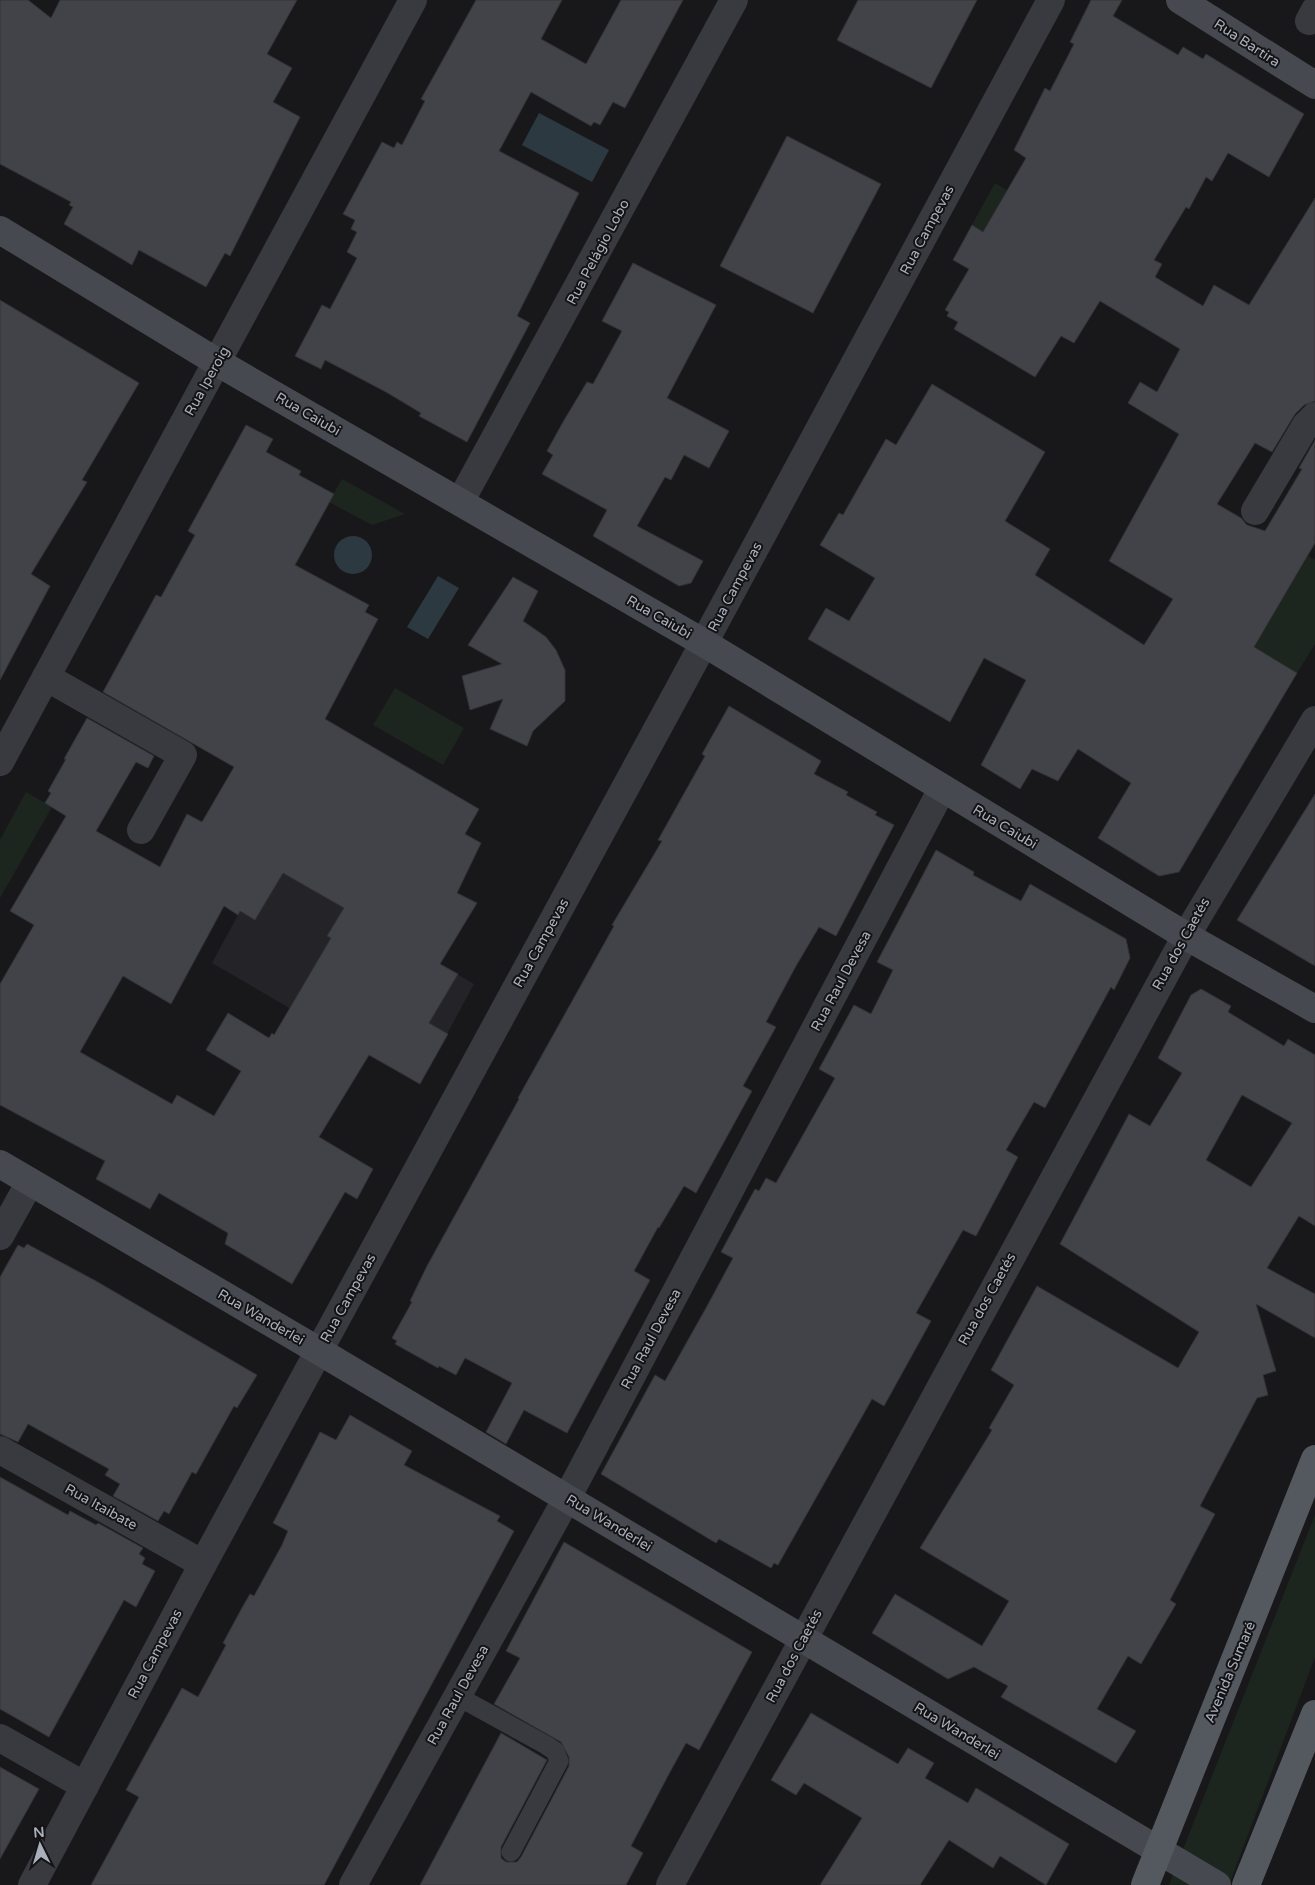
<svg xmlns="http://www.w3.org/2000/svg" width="1315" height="1885" font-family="'Varela Round',sans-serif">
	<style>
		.built { fill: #242428 }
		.green { fill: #1d261e }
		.water { fill: #2c3940 }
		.building { fill: #424348; stroke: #323237; fill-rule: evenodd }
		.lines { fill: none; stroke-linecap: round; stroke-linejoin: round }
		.lane { stroke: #393a40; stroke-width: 19 }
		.street { stroke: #393a40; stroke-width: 28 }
		.secondary { stroke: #464a50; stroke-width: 28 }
		.primary { stroke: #54585f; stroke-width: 28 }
		.labels { text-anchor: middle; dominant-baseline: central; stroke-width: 4; stroke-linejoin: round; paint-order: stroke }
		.street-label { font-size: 14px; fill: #a9b0bb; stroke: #131315 }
	</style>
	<rect width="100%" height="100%" fill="#18181a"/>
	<!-- built -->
	<path class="built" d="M 266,863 L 474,984 L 420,1084 L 212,963 Z"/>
	<!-- green -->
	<g class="green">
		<path d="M 995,183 L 1007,190 L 983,232 L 972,225 Z"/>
		<path d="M 342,479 L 405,514 L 372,525 L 329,502 Z"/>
		<path d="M 1308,556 L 1315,560 L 1315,644 L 1297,673 L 1254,647 Z"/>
		<path d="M 395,688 L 464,728 L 443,765 L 373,725 Z"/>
		<path d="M 26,792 L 52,807 L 0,898 L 0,840 Z"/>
		<path d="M 1315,1515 L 1315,1657 L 1229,1885 L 1169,1885 Z"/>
	</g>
	<!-- water -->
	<g class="water">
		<path d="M 539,113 L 609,150 L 592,182 L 522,145 Z"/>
		<circle cx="353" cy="555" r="19"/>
		<path d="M 438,576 L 459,588 L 428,639 L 407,627 Z"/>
	</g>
	<!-- building -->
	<g class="building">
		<path d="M 0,0 L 28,0 L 51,18 L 60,0 L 297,0 L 267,54 L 292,68 L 273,102 L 300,117 L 230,256 L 225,253 L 206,287 L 139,250 L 132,265 L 64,224 L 73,207 L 69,205 L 71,202 L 0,164 Z"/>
		<path d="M 476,0 L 562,0 L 541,39 L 586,64 L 621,0 L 683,0 L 625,108 L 613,102 L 600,125 L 594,122 L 591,126 L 531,92 L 499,151 L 579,193 L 517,316 L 530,323 L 467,442 L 419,416 L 421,413 L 386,392 L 325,360 L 321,369 L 295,356 L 322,305 L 330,309 L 357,258 L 347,252 L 357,232 L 351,229 L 355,220 L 343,214 L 382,142 L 394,148 L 397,142 L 402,145 L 425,101 L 421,99 Z"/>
		<path d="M 858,0 L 977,0 L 931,88 L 837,40 Z"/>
		<path d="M 1091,0 L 1122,0 L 1113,16 L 1178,55 L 1183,47 L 1203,59 L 1206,54 L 1304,114 L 1269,177 L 1228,153 L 1212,181 L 1206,177 L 1189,209 L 1186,207 L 1154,260 L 1162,264 L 1155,277 L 1203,306 L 1214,285 L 1249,305 L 1315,198 L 1315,401 L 1304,405 L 1295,414 L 1272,452 L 1255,443 L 1217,504 L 1241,518 L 1247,525 L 1265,531 L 1302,469 L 1299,468 L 1315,440 L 1315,543 L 1254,647 L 1297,673 L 1179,872 L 1159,876 L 1098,838 L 1131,783 L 1078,749 L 1058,781 L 1032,769 L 1020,789 L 981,765 L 1026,680 L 984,658 L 950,722 L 808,639 L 826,608 L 849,621 L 875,578 L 820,545 L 839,513 L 843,515 L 886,439 L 896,445 L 932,384 L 1045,452 L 1005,521 L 1050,549 L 1035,575 L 1144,645 L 1173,599 L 1109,561 L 1179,434 L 1128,403 L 1140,382 L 1157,392 L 1180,349 L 1100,301 L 1074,343 L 1061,336 L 1035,377 L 954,329 L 958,322 L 947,316 L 949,312 L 945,310 L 969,269 L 953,260 L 972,225 L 983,232 L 1026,158 L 1014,150 L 1045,88 L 1050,91 L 1074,44 L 1070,42 Z"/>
		<path d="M 787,136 L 881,184 L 813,313 L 720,266 Z"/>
		<path d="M 633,263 L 716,305 L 667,398 L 729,431 L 709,468 L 684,455 L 671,480 L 665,477 L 637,526 L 703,561 L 691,583 L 679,586 L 593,536 L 607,510 L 542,474 L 553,455 L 547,451 L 563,422 L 587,382 L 593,384 L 622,331 L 602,321 Z"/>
		<path d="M 0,300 L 139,383 L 82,480 L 87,482 L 31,574 L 50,586 L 0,680 Z"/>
		<path d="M 246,425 L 273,439 L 266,452 L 301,471 L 299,475 L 334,494 L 295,565 L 369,605 L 365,612 L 378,619 L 325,719 L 479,809 L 465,834 L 481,843 L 457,893 L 477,903 L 440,964 L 458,974 L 429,1023 L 448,1034 L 420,1084 L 369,1055 L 319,1137 L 373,1169 L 357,1199 L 345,1192 L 292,1284 L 225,1244 L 228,1233 L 159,1193 L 150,1209 L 96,1179 L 105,1161 L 0,1105 L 0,984 L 34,925 L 10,911 L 66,816 L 45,803 L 51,793 L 48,791 L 66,759 L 64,759 L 87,718 L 154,756 L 148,768 L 136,762 L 96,831 L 160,867 L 187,814 L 202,822 L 234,767 L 103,692 L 156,595 L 161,597 L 195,535 L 188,531 ZM 283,873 L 344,908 L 327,936 L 331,938 L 274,1035 L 272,1033 L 269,1038 L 228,1013 L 206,1050 L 241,1071 L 214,1116 L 177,1095 L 172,1104 L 80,1052 L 123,976 L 171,1004 L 224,906 L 238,915 L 240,911 L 255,920 Z"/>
		<path d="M 513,577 L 538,591 L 523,621 L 546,637 L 556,650 L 565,670 L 565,701 L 533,731 L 527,746 L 490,729 L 503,699 L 470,710 L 462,676 L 502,664 L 468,645 Z"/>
		<path d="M 729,706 L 821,761 L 814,774 L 848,792 L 846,795 L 877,812 L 875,815 L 894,825 L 836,936 L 819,927 L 796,966 L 766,1022 L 776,1027 L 743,1086 L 752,1091 L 696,1193 L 684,1186 L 659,1228 L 658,1227 L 634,1271 L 650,1280 L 567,1433 L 524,1410 L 506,1444 L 486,1432 L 512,1383 L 465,1358 L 456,1375 L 439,1366 L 438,1368 L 395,1344 L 397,1341 L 392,1338 L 412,1302 L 410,1301 L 427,1266 L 519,1099 L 518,1098 L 614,926 L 612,925 L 662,841 L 658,840 L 705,756 L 702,754 Z"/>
		<path d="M 1315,794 L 1315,966 L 1237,920 Z"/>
		<path d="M 936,850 L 974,872 L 973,875 L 1021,901 L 1030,884 L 1126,939 L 1130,958 L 1114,990 L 1111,987 L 1045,1108 L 1034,1102 L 1006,1150 L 1018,1157 L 976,1236 L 963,1230 L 916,1313 L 931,1321 L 884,1406 L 872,1399 L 778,1565 L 774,1563 L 771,1568 L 719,1539 L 716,1543 L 601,1474 L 655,1375 L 665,1381 L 706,1308 L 733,1258 L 721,1252 L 755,1189 L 759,1191 L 766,1178 L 776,1183 L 835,1078 L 819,1069 L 854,1005 L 871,1014 L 893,970 L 877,962 Z"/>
		<path d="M 1201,989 L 1231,1006 L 1228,1012 L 1284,1046 L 1288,1039 L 1315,1055 L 1315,1226 L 1299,1216 L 1267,1268 L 1315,1294 L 1315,1338 L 1256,1304 L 1276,1371 L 1263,1375 L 1268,1395 L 1257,1398 L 1200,1506 L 1215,1514 L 1170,1600 L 1176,1604 L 1141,1664 L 1128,1656 L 1097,1709 L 1136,1731 L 1116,1763 L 1001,1697 L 1008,1686 L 974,1667 L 948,1679 L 872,1633 L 895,1594 L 982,1646 L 1009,1601 L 920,1548 L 992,1430 L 989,1428 L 1014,1385 L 991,1370 L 1037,1286 L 1178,1368 L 1199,1332 L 1060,1244 L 1129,1114 L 1150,1126 L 1182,1073 L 1158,1058 L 1191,995 ZM 1242,1095 L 1292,1123 L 1251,1187 L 1206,1160 Z"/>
		<path d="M 27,1244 L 96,1281 L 257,1375 L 237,1408 L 234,1406 L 196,1474 L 192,1472 L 169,1514 L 164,1511 L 158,1521 L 113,1496 L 120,1484 L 105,1475 L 109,1469 L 28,1424 L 18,1442 L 0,1434 L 0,1277 L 18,1245 L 24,1248 Z"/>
		<path d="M 350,1415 L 412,1451 L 404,1465 L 500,1516 L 497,1521 L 514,1531 L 324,1885 L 91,1885 L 139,1797 L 126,1790 L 182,1688 L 198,1697 L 226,1645 L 223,1643 L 243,1606 L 250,1594 L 254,1596 L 282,1545 L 288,1531 L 273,1523 L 320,1432 L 336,1440 Z"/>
		<path d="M 0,1477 L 68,1515 L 70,1511 L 96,1525 L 98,1523 L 143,1548 L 139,1554 L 145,1558 L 142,1564 L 155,1571 L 136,1607 L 124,1600 L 49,1737 L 0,1709 Z"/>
		<path d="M 564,1542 L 752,1652 L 699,1750 L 686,1743 L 670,1772 L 631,1846 L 643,1853 L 626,1885 L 420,1885 L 501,1733 L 547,1760 L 501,1847 L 501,1858 L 506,1862 L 517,1862 L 521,1857 L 569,1766 L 569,1757 L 561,1742 L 494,1704 L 520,1658 L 506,1651 Z"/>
		<path d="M 811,1713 L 898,1764 L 908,1748 L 934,1763 L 925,1778 L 968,1803 L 976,1788 L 1069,1844 L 1046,1885 L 1000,1856 L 993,1868 L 949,1840 L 920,1885 L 820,1885 L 862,1818 L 804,1783 L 796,1795 L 771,1780 Z"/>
		<path d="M 0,1767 L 39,1789 L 0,1859 Z"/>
	</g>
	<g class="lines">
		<!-- lane -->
		<path class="lane" d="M 457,1696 L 546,1745 L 555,1751 L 559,1761 L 511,1852"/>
		<!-- street -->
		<g class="street">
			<path d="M 1309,21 L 1315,10"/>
			<path d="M 460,502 L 734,0"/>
			<path d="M 1255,511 L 1306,425 L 1315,416"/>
			<path d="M 46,677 L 183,755 L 141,830"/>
			<path d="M 0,762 L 413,0"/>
			<path d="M 0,1236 L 30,1182"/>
			<path d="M 0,1450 L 203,1564"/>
			<path d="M 0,1738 L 85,1786"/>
			<path d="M 32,1885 L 203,1564 L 679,689 L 1051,0"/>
			<path d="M 353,1885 L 567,1498 L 942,789"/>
			<path d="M 670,1885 L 1186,936 L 1315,720"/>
		</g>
		<!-- secondary -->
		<g class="secondary">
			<path d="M 1180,0 L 1315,85"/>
			<path d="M 0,230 L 217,362 L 704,643 L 1186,936 L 1315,1009"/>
			<path d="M 0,1164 L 319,1351 L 1217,1885"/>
		</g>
		<!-- primary -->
		<g class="primary">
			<path d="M 1145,1885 L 1315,1459"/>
			<path d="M 1246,1885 L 1315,1714"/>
		</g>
	</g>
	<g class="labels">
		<!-- street labels -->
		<g class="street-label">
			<text transform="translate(1247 43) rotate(33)">Rua Bartira</text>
			<text transform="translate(927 230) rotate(-62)">Rua Campevas</text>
			<text transform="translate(598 252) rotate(-62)">Rua Pelágio Lobo</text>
			<text transform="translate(207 381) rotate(-61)">Rua Iperoig</text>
			<text transform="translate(308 414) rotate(30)">Rua Caiubi</text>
			<text transform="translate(735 587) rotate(-62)">Rua Campevas</text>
			<text transform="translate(659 617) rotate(30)">Rua Caiubi</text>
			<text transform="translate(1005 827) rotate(31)">Rua Caiubi</text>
			<text transform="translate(541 943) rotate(-61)">Rua Campevas</text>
			<text transform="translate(1181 944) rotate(-61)">Rua dos Caetés</text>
			<text transform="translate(841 981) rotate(-62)">Rua Raul Devesa</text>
			<text transform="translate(348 1298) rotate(-61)">Rua Campevas</text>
			<text transform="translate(987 1299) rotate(-61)">Rua dos Caetés</text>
			<text transform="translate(261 1317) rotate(30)">Rua Wanderlei</text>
			<text transform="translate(651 1339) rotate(-62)">Rua Raul Devesa</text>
			<text transform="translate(101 1507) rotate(29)">Rua Itaibate</text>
			<text transform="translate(609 1523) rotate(31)">Rua Wanderlei</text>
			<text transform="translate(155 1654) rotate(-62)">Rua Campevas</text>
			<text transform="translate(794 1656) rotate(-62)">Rua dos Caetés</text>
			<text transform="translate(1230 1672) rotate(-67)">Avenida Sumaré</text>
			<text transform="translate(458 1695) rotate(-61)">Rua Raul Devesa</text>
			<text transform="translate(957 1731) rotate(31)">Rua Wanderlei</text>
		</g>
	</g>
	<!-- north arrow -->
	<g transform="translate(40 1845) rotate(355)" stroke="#131315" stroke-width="4" paint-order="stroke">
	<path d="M0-4L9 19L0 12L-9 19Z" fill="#a9b0bb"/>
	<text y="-8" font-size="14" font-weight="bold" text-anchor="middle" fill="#a9b0bb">N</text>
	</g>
</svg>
